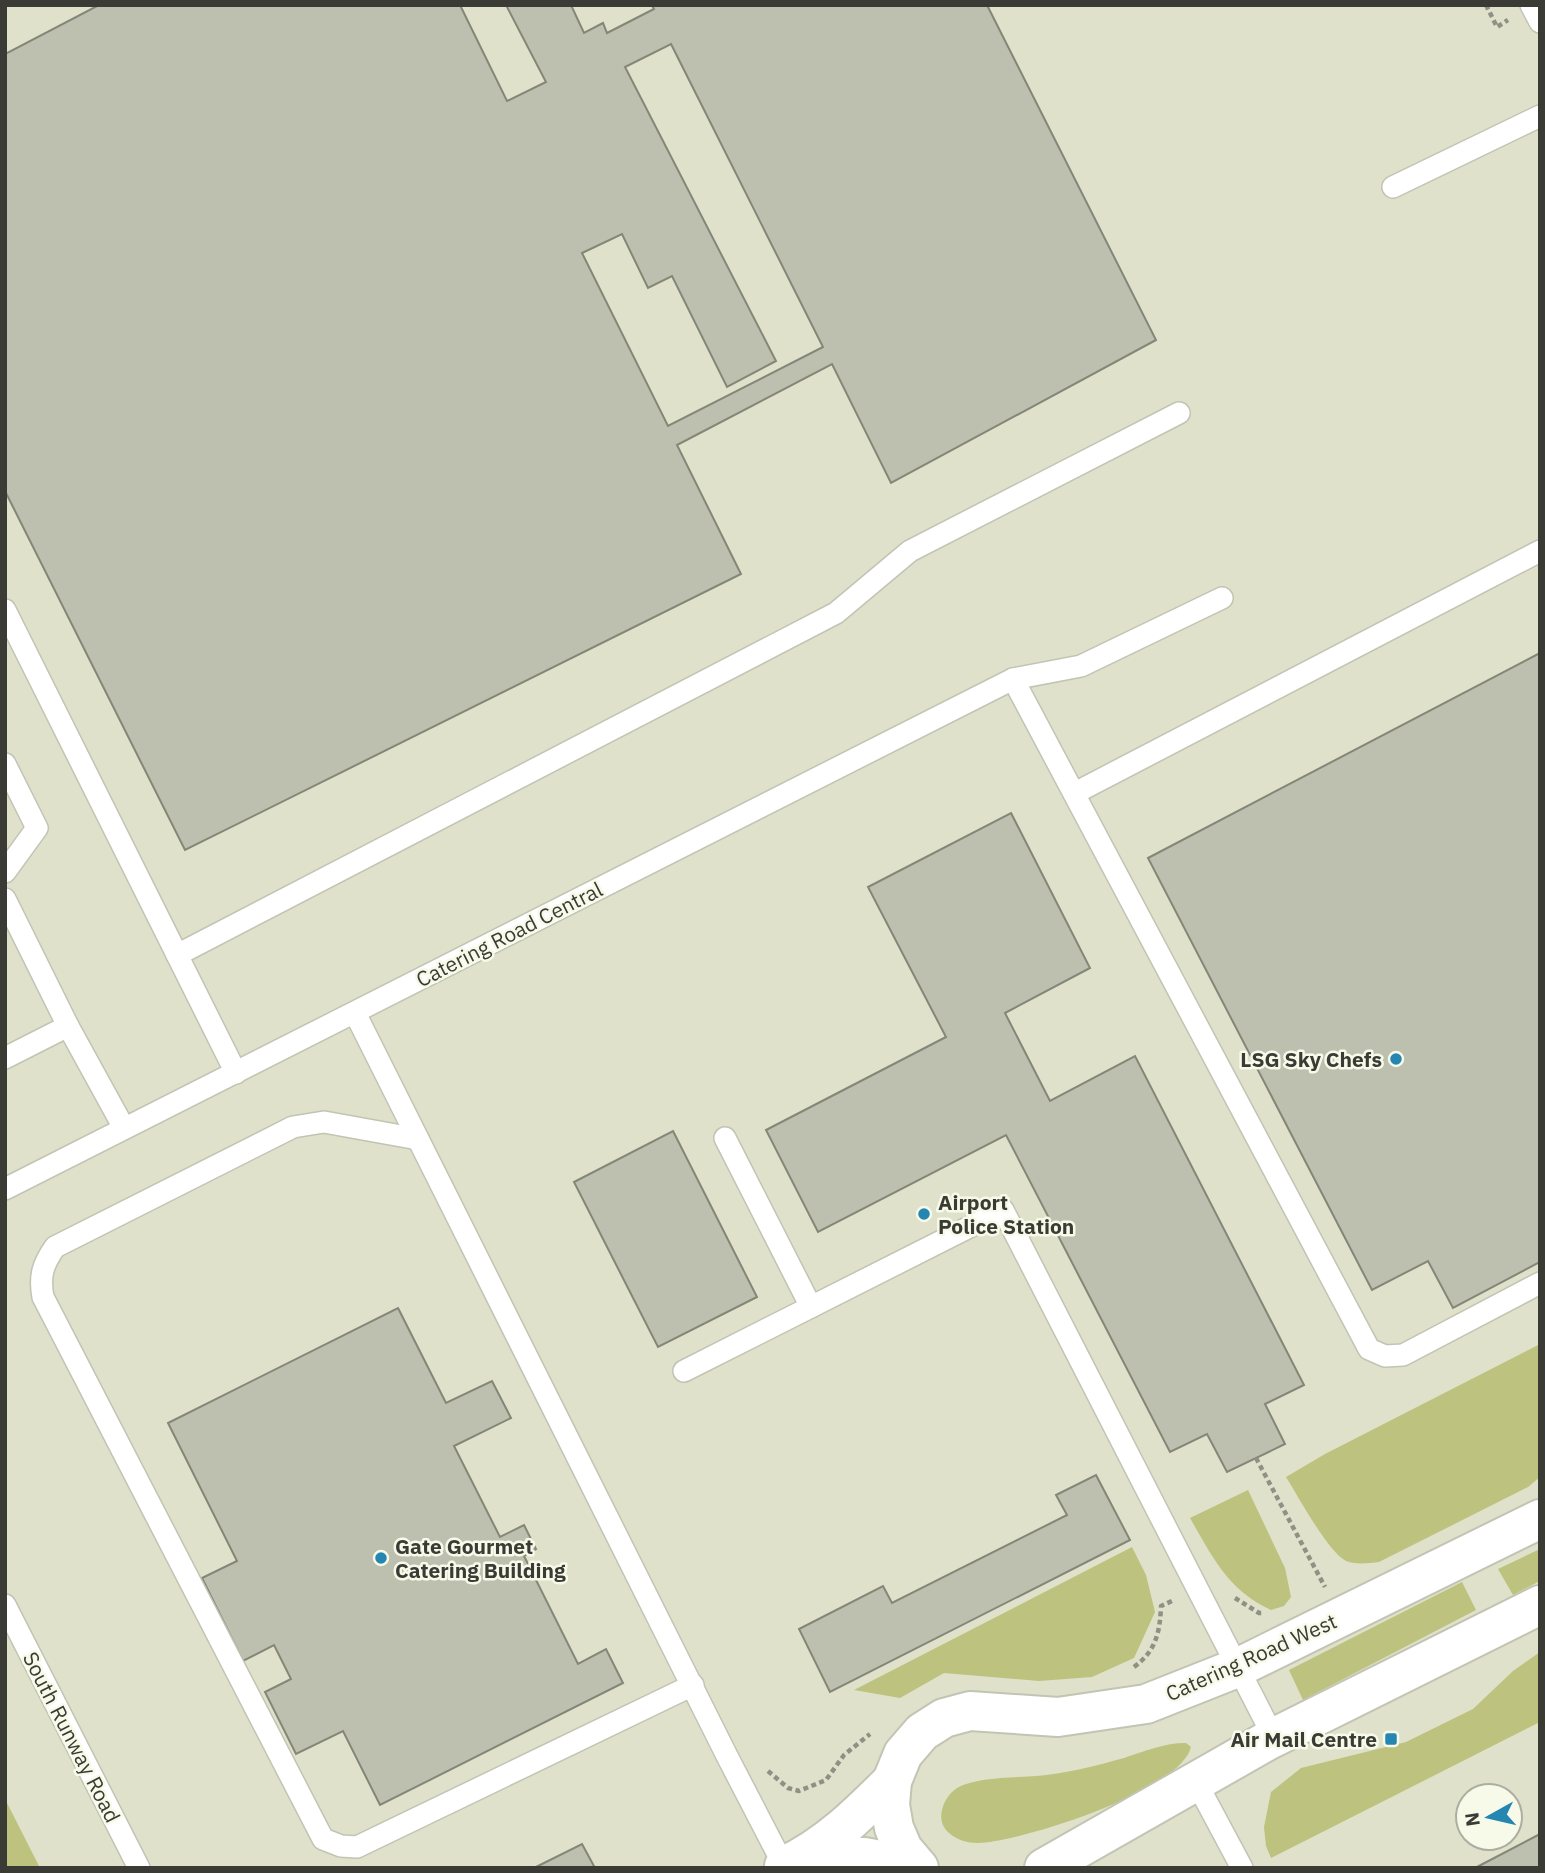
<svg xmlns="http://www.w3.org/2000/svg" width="1545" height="1873" font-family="'IBM Plex Sans',sans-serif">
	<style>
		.built { fill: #dfe1ca; fill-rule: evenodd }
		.green { fill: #bdc27e }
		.building { fill: #bdbfaf; stroke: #848677; stroke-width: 2; fill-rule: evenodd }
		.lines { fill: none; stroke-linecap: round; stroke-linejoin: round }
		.service-casing { stroke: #c2c4b4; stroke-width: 24 }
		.minor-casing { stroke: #c2c4b4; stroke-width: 42 }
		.tertiary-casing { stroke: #c2c4b4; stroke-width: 42 }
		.path { stroke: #909185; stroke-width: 4.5; stroke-dasharray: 5 3.5; stroke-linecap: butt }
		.service { stroke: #fff; stroke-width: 21 }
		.minor { stroke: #fff; stroke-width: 38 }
		.tertiary { stroke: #fff; stroke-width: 38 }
		.poi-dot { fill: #2486b1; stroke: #f8fae9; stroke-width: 2.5 }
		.labels { text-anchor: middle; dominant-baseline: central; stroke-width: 5; stroke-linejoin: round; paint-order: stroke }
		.street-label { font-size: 21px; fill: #3a3b34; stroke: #f8fae9 }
		.poi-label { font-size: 21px; font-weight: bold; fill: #3a3b34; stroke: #f8fae9; text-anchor: end }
	</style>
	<rect width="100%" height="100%" fill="#ebeddc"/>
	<!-- built -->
	<path class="built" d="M 5,5 L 1540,5 L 1540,1868 L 5,1868 ZM 1468,1796 L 1510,1796 L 1510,1838 L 1468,1838 Z"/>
	<!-- green -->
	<g class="green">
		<path d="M 1540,1344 L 1540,1477 L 1528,1487 L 1379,1562 C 1369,1563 1356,1565 1346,1561 C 1328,1552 1298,1496 1286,1477 L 1325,1454 Z"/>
		<path d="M 1248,1490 L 1285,1568 L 1291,1597 L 1284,1606 L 1271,1610 C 1228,1590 1213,1558 1190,1518 Z"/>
		<path d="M 1132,1547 L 1146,1575 L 1155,1612 L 1134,1658 L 1092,1677 L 1039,1681 L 944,1673 L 900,1698 L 854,1690 Z"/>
		<path d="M 1540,1549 L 1540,1581 L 1513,1595 L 1498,1569 Z"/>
		<path d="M 1462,1582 L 1476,1610 L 1303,1700 L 1289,1670 Z"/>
		<path d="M 1540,1652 L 1540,1722 L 1271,1858 L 1266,1846 L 1264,1827 L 1271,1792 L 1301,1768 L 1406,1742 L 1473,1709 L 1513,1671 Z"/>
		<path d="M 1186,1743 L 1191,1747 C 1181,1791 1020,1842 978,1843 C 968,1843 957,1840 949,1833 C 934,1821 943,1797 957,1788 C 978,1776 1022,1778 1046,1775 C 1072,1772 1099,1765 1124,1758 C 1145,1751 1164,1743 1186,1743 Z"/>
		<path d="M 5,1799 L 40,1868 L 5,1868 Z"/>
	</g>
	<!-- building -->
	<g class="building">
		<path d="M 99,5 L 460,5 L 507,101 L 546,82 L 506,5 L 571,5 L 584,33 L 603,23 L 607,33 L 654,9 L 652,5 L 987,5 L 1156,340 L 891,483 L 832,364 L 677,445 L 741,574 L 185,850 L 5,491 L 5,54 ZM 671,44 L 823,347 L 668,426 L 582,253 L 622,234 L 648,288 L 672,276 L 727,387 L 776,361 L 625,67 Z"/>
		<path d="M 1540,653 L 1540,1262 L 1453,1308 L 1428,1261 L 1372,1290 L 1148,858 Z"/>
		<path d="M 1011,813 L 1090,968 L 1005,1013 L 1050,1101 L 1135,1056 L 1304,1385 L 1265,1404 L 1285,1444 L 1227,1472 L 1207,1434 L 1170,1452 L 1006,1135 L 818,1232 L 766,1130 L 946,1037 L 868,887 Z"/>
		<path d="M 673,1131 L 757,1297 L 658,1347 L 574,1182 Z"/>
		<path d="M 398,1308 L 446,1403 L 492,1381 L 511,1418 L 454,1446 L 500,1537 L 524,1525 L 536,1549 L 524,1556 L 578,1664 L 606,1649 L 623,1683 L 380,1805 L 343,1731 L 296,1754 L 265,1692 L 291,1679 L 274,1645 L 243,1661 L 202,1578 L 237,1561 L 168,1423 Z"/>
		<path d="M 1096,1475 L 1130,1540 L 830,1692 L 799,1629 L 883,1586 L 892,1603 L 1067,1515 L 1056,1495 Z"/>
		<path d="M 1540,1834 L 1540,1868 L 1475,1868 Z"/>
		<path d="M 582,1844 L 595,1868 L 536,1867 Z"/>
	</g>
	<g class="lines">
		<!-- service casing -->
		<g class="service-casing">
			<g id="service">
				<path d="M 1531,5 L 1540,22"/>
				<path d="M 1393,187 L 1540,116"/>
				<path d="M 5,610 L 236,1073"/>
				<path d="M 1013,679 L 1369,1349 L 1385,1356 L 1403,1355 L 1540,1283"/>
				<path d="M 5,764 L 37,828 L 5,872"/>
				<path d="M 1075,793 L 1540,551"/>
				<path d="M 5,899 L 68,1026 L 124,1128"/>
				<path d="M 177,955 L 836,613 L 910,551 L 1179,413"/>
				<path d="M 355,1013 L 727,1756 L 784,1866 L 779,1868"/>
				<path d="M 5,1058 L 68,1026"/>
				<path d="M 725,1138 L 811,1307"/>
				<path d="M 418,1139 L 324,1122 L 293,1127 L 55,1247 C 43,1264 39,1276 43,1297 L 323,1839 L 341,1846 L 357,1847 L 693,1685"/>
				<path d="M 5,1189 L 1013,679 L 1081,666 L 1222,598"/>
				<path d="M 684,1371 L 1003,1210 L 1274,1738"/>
				<path d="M 5,1605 L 139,1868"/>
				<path d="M 1195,1780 L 1242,1868"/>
			</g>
		</g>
		<!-- minor casing -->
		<g class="minor-casing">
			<g id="minor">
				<path d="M 804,1856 L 864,1857 L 918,1867"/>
				<path d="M 784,1866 C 827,1846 859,1814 892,1781"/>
			</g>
		</g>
		<!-- tertiary casing -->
		<g class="tertiary-casing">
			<g id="tertiary">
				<path d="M 919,1868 L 903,1849 L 894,1828 L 890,1805 L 892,1781 L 903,1754 L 922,1732 L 944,1718 L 970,1711 L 1058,1717 L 1146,1704 L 1237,1668 L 1540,1519"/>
				<path d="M 1044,1868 L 1267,1741 L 1540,1605"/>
			</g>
		</g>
		<!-- path -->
		<g class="path">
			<path d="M 1486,5 L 1497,27 L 1508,20"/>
			<path d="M 1256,1458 L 1325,1587"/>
			<path d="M 1235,1598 L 1259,1613 L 1264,1613"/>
			<path d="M 1134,1667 C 1156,1651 1160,1632 1161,1606 L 1172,1601"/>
			<path d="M 768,1771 L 788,1788 L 799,1791 L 826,1780 L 844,1755 L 870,1734"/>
		</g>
		<!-- service -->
		<use href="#service" class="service"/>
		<!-- minor -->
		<use href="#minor" class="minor"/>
		<!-- tertiary -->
		<use href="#tertiary" class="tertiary"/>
	</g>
	<!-- markers -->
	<g class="poi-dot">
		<circle cx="1396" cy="1059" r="7"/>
		<circle cx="924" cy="1214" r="7"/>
		<circle cx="381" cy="1558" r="7"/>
		<rect x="1384" y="1732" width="14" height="14" rx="3.5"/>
	</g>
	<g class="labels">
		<!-- street labels -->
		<g class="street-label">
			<text transform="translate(509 934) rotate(-27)">Catering Road Central</text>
			<text transform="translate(1251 1657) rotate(-24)">Catering Road West</text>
			<text transform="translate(72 1737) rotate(63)">South Runway Road</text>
		</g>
		<!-- poi labels -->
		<g class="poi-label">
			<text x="1382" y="1059">LSG Sky Chefs</text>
			<text x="938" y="1202" text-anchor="start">Airport<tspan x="938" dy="24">Police Station</tspan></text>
			<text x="395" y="1546" text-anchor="start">Gate Gourmet<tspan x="395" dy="24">Catering Building</tspan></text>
			<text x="1377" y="1739">Air Mail Centre</text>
		</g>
	</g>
	<!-- border -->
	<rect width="1545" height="1873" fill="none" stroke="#3a3b34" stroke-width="14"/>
	<!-- north arrow -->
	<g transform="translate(1489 1817) rotate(262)"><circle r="33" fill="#f8fae9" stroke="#acaea1" stroke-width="2"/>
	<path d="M0-5L12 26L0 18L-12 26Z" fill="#2486b1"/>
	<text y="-10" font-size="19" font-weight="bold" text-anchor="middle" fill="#3a3b34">N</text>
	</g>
</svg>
